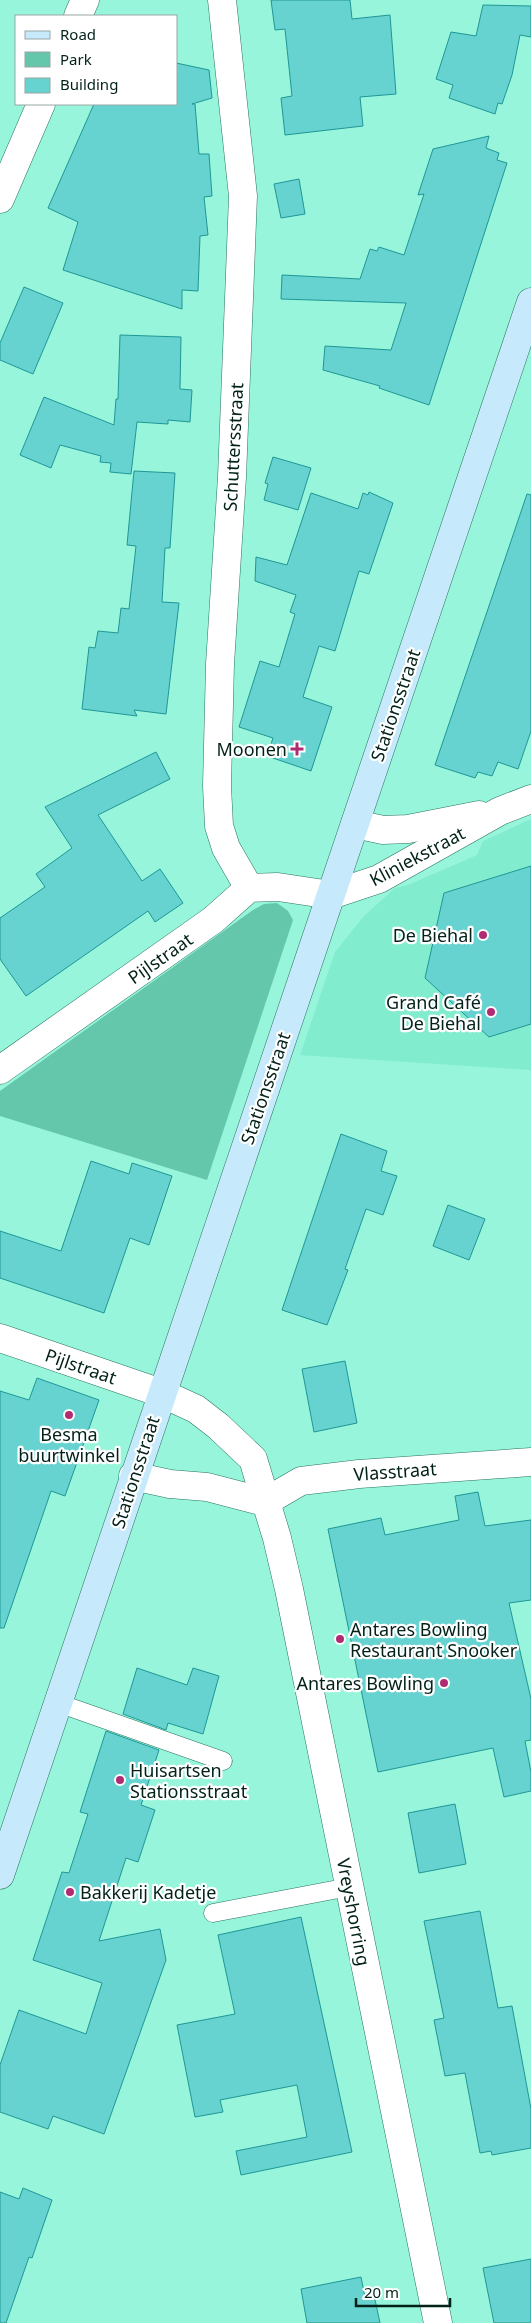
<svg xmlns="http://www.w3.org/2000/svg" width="531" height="2323" font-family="'Noto Sans',sans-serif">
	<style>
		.built { fill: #82ecce }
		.green { fill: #64c6ab }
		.building { fill: #67d3d0; stroke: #1f9796 }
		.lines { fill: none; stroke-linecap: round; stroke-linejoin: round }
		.lane-casing { stroke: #297360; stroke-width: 19 }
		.street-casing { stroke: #297360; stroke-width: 29 }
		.secondary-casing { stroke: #297360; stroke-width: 29 }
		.lane { stroke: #fff; stroke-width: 18 }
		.street { stroke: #fff; stroke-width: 28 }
		.secondary { stroke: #c6eafb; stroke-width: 28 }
		.poi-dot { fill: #b02b71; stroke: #fff; stroke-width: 2 }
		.labels { text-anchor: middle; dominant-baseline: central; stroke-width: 4.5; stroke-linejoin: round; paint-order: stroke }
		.street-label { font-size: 18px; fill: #022119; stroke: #fff }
		.poi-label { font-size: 18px; fill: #022119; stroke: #fff; text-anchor: end }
	</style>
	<rect width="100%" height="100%" fill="#96f5da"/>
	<!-- built -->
	<path class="built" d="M 531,819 L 531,1070 L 300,1055 L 335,952 L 364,916 L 395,888 L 408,885 L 477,855 L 483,841 Z"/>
	<!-- green -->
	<path class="green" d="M 277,903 L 288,911 L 293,920 L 207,1180 L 0,1116 L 0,1091 L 253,910 L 264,904 Z"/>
	<!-- building -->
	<g class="building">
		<path d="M 271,0 L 350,0 L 352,19 L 390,15 L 396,94 L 360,97 L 363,126 L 285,135 L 281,98 L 292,96 L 285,29 L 275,30 Z"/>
		<path d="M 483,5 L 531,6 L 531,37 L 520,35 L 512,75 L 502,104 L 498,103 L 495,114 L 449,98 L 453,85 L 436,79 L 451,32 L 476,36 Z"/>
		<path d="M 176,63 L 209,70 L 212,98 L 192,104 L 195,104 L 199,154 L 209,154 L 212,196 L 204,197 L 208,235 L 200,236 L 198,291 L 182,290 L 182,309 L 63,270 L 78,222 L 48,208 L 94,104 L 176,104 Z"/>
		<path d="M 489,136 L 486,148 L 499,153 L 497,160 L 507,163 L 429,405 L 379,388 L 380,386 L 323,370 L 325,346 L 391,350 L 406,303 L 281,299 L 282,275 L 360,279 L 370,249 L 377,251 L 379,247 L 404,255 L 424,194 L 418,195 L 433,149 Z"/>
		<path d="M 299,179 L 305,214 L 281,218 L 274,184 Z"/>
		<path d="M 24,287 L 63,303 L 33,374 L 0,360 L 0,343 Z"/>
		<path d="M 120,335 L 181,337 L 180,389 L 192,390 L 190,422 L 168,420 L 168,424 L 137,422 L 131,474 L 110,472 L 111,463 L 100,462 L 101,456 L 60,445 L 51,468 L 20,455 L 44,397 L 114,425 L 116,399 L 118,399 Z"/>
		<path d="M 273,457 L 311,468 L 298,510 L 264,500 L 268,484 L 265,483 Z"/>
		<path d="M 134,471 L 175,473 L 170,548 L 165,548 L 162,602 L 179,603 L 166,714 L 134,710 L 137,716 L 82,709 L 89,647 L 95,648 L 98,631 L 118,633 L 121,608 L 129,609 L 136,546 L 127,545 Z"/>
		<path d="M 369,492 L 393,503 L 369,574 L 359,571 L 335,651 L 319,646 L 303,697 L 332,707 L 311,771 L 267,756 L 273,738 L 239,727 L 260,661 L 279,667 L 295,614 L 290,612 L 296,595 L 255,581 L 256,557 L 287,565 L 311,493 L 358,509 L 363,493 L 368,495 Z"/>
		<path d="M 527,494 L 531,495 L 531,731 L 518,769 L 498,762 L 492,776 L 478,772 L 475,778 L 435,765 Z"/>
		<path d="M 156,752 L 170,779 L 98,815 L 142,881 L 160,869 L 183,903 L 155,922 L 148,911 L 26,996 L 0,959 L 0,918 L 45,887 L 36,874 L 72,848 L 45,807 Z"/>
		<path d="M 531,866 L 531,1024 L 489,1037 L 425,978 L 444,893 Z"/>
		<path d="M 341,1134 L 387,1151 L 381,1171 L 397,1176 L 383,1215 L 366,1209 L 345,1269 L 348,1270 L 327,1325 L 282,1310 Z"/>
		<path d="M 91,1161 L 129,1174 L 132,1163 L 172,1176 L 149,1245 L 130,1238 L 104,1313 L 0,1278 L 0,1231 L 61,1251 Z"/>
		<path d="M 448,1205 L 485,1219 L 469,1260 L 433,1246 Z"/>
		<path d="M 345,1361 L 357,1423 L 314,1432 L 302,1369 Z"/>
		<path d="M 37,1378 L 99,1400 L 65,1496 L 51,1491 L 4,1628 L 0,1628 L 0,1391 L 29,1400 Z"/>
		<path d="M 478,1492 L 485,1526 L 531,1520 L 531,1600 L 509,1603 L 531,1699 L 531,1740 L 525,1741 L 531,1772 L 531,1791 L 504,1797 L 493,1748 L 378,1772 L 328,1529 L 381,1518 L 385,1535 L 459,1520 L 455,1496 Z"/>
		<path d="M 137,1668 L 187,1685 L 193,1668 L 219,1676 L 203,1734 L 168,1723 L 166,1730 L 123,1714 Z"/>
		<path d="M 106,1731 L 159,1750 L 141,1805 L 155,1810 L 138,1862 L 126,1858 L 99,1941 L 160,1929 L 166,1960 L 104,2134 L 53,2116 L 48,2129 L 0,2112 L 0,2065 L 19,2010 L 86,2034 L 102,1983 L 33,1960 L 62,1872 L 69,1873 L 88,1814 L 80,1812 Z"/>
		<path d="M 455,1804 L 466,1864 L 419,1873 L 408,1813 Z"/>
		<path d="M 480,1911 L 498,2008 L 512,2006 L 531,2109 L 531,2148 L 492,2155 L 491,2151 L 480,2153 L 465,2073 L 445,2076 L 434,2020 L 444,2018 L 424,1921 Z"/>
		<path d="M 301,1917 L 352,2152 L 241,2175 L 236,2151 L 307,2137 L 297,2085 L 220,2100 L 223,2112 L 195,2117 L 177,2025 L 235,2014 L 218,1935 Z"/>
		<path d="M 23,2188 L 52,2200 L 32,2258 L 29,2257 L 6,2323 L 0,2323 L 0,2192 L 19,2199 Z"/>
		<path d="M 531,2259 L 531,2323 L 494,2323 L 483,2268 Z"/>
		<path d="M 361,2277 L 365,2297 L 374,2295 L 380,2323 L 307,2323 L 301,2289 Z"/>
	</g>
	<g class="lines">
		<!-- lane casing -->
		<g class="lane-casing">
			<g id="lane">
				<path d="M 58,1703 L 223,1761"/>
				<path d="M 213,1913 L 349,1887"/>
			</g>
		</g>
		<!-- street casing -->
		<g class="street-casing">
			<g id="street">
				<path d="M 222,0 L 243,196 L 232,477 L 220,664 L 217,786 L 219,826 L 226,848 L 249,888"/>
				<path d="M 78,16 L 85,0"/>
				<path d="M 0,199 L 41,104"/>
				<path d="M 355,824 L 383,830 L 408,829 L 479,815"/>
				<path d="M 0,1070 L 213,920 L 249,888 L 278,887 L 331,895 L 379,879 L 500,811 L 531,799"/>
				<path d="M 0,1338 L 161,1393 L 196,1409 L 218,1426 L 253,1459 L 277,1538 L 289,1589 L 438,2323"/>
				<path d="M 133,1476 L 170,1484 L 207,1487 L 265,1502"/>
				<path d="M 265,1502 L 301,1481 L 359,1474 L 531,1462"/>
			</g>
		</g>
		<!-- secondary casing -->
		<g class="secondary-casing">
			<path id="secondary" d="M 0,1875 L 531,302"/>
		</g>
		<!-- lane -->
		<use href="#lane" class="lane"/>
		<!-- street -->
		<use href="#street" class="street"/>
		<!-- secondary -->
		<use href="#secondary" class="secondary"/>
	</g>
	<!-- markers -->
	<g class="poi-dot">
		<path d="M294.5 741.5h5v5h5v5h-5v5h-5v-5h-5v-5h5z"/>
		<circle cx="483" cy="935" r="5"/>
		<circle cx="491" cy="1012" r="5"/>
		<circle cx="69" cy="1415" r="5"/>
		<circle cx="340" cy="1639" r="5"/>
		<circle cx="444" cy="1683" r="5"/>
		<circle cx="120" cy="1780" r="5"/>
		<circle cx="70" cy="1892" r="5"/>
	</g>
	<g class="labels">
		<!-- street labels -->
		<g class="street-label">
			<text transform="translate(233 447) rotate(-87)">Schuttersstraat</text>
			<text transform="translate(395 705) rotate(-71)">Stationsstraat</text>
			<text transform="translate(417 856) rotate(-28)">Kliniekstraat</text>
			<text transform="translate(160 958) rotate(-35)">Pijlstraat</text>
			<text transform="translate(265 1088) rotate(-71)">Stationsstraat</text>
			<text transform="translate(81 1366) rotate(19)">Pijlstraat</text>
			<text transform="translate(395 1471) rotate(-4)">Vlasstraat</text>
			<text transform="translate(135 1472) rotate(-72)">Stationsstraat</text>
			<text transform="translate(354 1912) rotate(79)">Vreyshorring</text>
		</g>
		<!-- poi labels -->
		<g class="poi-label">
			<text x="287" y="749">Moonen</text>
			<text x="473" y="935">De Biehal</text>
			<text x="481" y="1002">Grand Café<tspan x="481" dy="21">De Biehal</tspan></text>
			<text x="69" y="1434" text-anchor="middle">Besma<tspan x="69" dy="21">buurtwinkel</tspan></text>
			<text x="350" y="1629" text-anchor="start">Antares Bowling<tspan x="350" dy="21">Restaurant Snooker</tspan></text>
			<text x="434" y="1683">Antares Bowling</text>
			<text x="130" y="1770" text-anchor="start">Huisartsen<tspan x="130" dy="21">Stationsstraat</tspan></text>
			<text x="80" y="1892" text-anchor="start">Bakkerij Kadetje</text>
		</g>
	</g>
	<!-- legend -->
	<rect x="15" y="15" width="162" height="90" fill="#ffffff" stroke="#9aa6a3"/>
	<rect x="25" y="31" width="25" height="8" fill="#c6eafb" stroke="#9aa6a3"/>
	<text x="60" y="40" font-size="15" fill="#022119">Road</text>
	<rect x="25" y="52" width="25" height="15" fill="#64c6ab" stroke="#9aa6a3"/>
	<text x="60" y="65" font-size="15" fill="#022119">Park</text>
	<rect x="25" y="78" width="25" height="15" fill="#67d3d0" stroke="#9aa6a3"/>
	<text x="60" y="90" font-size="15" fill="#022119">Building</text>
	<!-- scale -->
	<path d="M356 2298v8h94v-8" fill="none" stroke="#022119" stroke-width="2.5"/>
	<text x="364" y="2298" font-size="15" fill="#022119" stroke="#ffffff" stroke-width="4" paint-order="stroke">20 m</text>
</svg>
